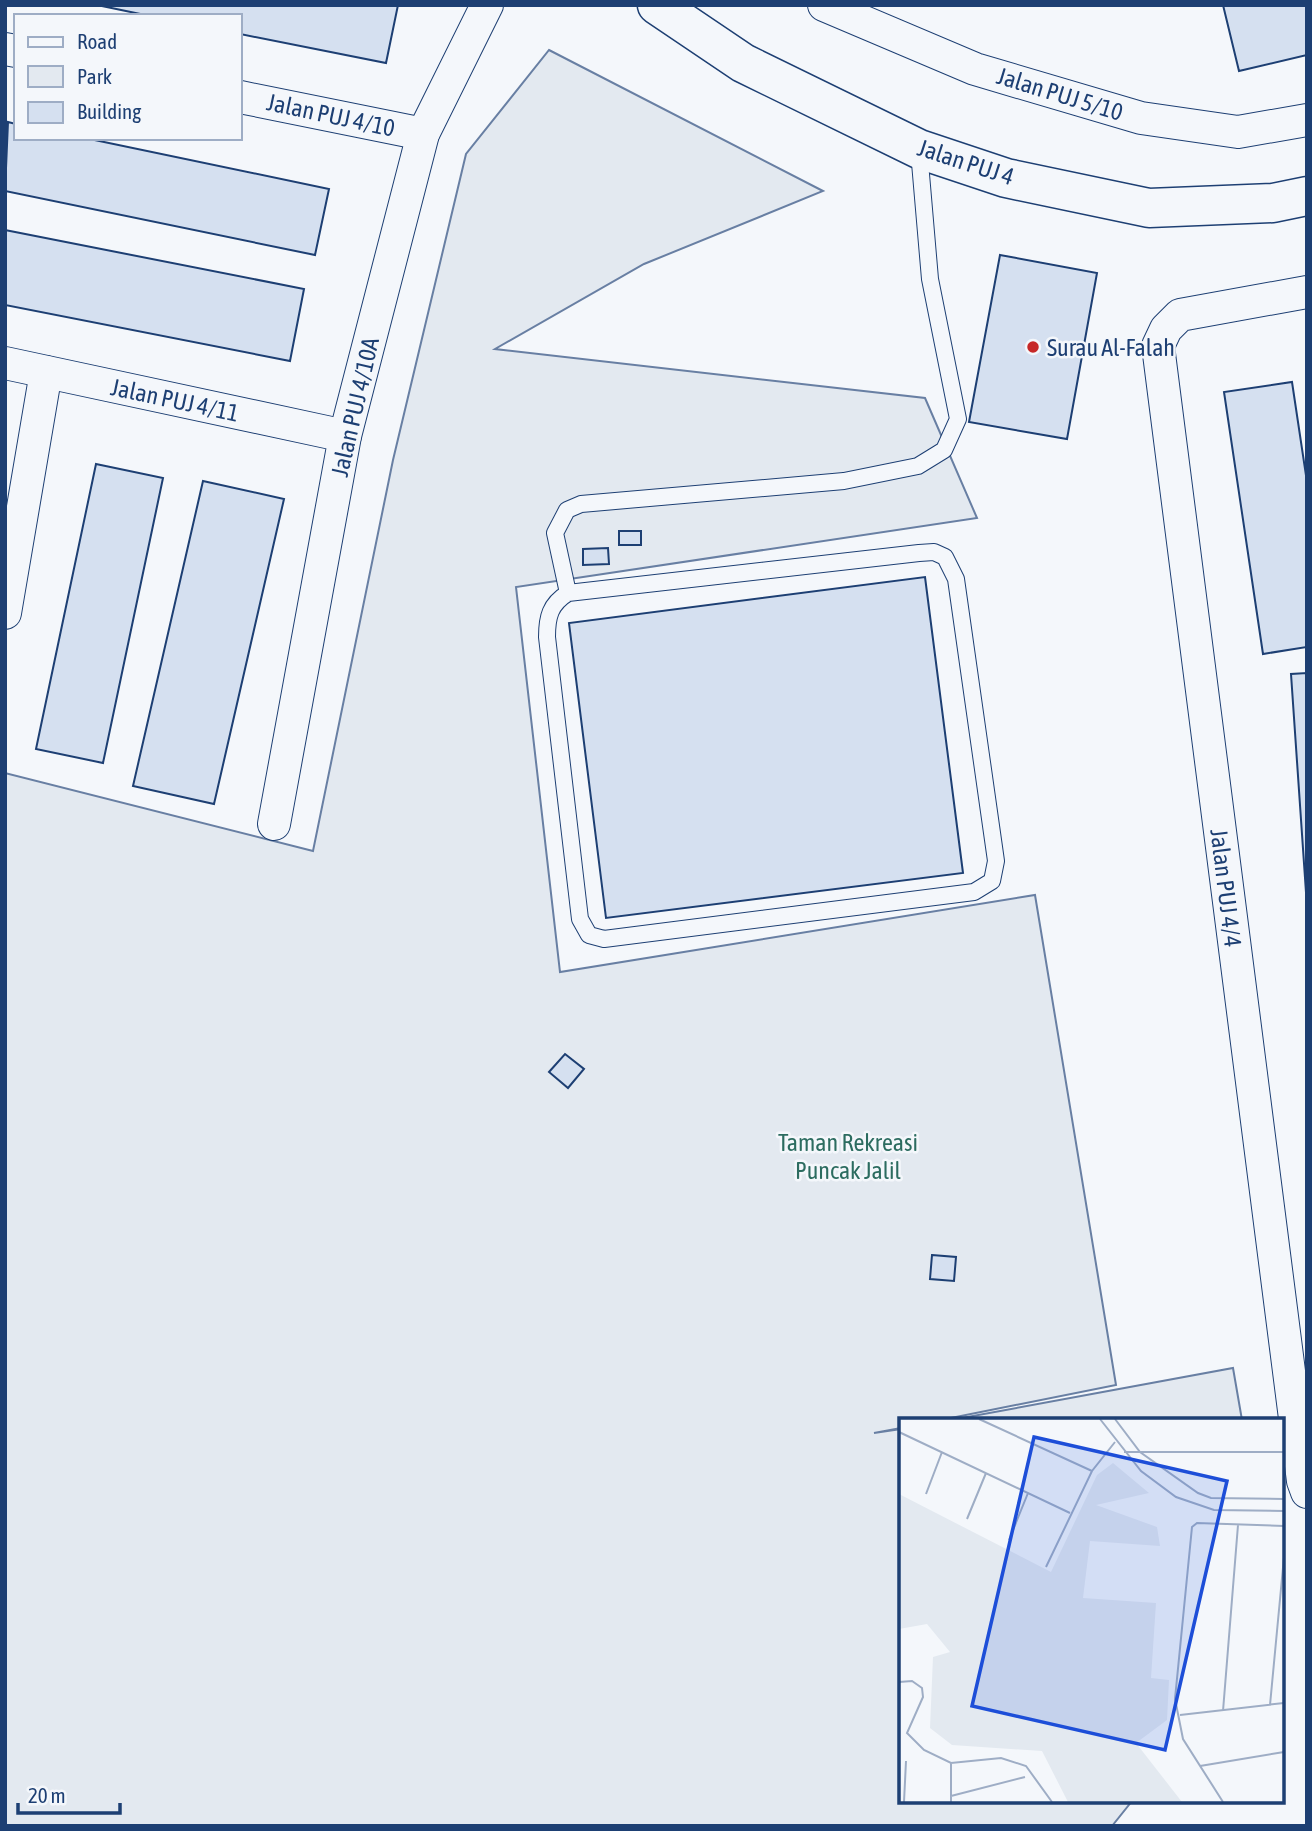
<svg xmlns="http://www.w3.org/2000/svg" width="1312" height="1831" font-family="'Asap Condensed',sans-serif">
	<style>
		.green { fill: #e3e9f0; stroke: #687fa3; stroke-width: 2 }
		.building { fill: #d5e0f0; stroke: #1d3f73; stroke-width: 2 }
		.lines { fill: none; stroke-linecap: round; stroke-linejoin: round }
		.lane-casing { stroke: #1d3f73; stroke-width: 18 }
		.street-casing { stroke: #1d3f73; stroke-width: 34 }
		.secondary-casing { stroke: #1d3f73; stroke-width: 41 }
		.lane { stroke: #f4f7fb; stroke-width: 16 }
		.street { stroke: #f4f7fb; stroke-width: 32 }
		.secondary { stroke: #f4f7fb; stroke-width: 38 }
		.poi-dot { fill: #c62828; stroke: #f4f7fb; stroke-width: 2.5 }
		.labels { text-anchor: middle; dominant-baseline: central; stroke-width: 5; stroke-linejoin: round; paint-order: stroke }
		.street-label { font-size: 24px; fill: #1d3f73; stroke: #f4f7fb }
		.poi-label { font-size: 24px; fill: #1d3f73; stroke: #f4f7fb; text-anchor: start }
		.park-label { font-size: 24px; fill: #2c6c60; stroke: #f4f7fb }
		.inset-road { fill: none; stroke: #9eadc5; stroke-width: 2 }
		.view { fill: #1d4ed8; fill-opacity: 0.15; stroke: #1d4ed8; stroke-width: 3.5 }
		.inset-edge { fill: none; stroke: #1d3f73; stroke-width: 3.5 }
	</style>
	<rect width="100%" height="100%" fill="#f4f7fb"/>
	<!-- green -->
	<g class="green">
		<path d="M 549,50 L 823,191 L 644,264 L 495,349 L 925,398 L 977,518 L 516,587 L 560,972 L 1035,895 L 1116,1385 L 941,1420 L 901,1420 L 901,1428 L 874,1433 L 901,1429 L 901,1801 L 1132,1801 L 1112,1826 L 5,1826 L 5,773 L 313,851 L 393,460 L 466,154 Z"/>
		<path d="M 1233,1368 L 1242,1420 L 951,1420 Z"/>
	</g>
	<!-- building -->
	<g class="building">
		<path d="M 97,5 L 398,5 L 386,63 L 240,34 L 240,16 L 150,16 Z"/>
		<path d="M 1223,5 L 1307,5 L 1307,55 L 1239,71 Z"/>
		<path d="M 8,122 L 16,124 L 16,138 L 85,138 L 329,189 L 315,255 L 5,191 Z"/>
		<path d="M 5,230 L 304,289 L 290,361 L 5,305 Z"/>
		<path d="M 1000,255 L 1097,273 L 1067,439 L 969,422 Z"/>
		<path d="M 1292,382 L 1307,482 L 1307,647 L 1263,654 L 1224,392 Z"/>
		<path d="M 96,464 L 163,478 L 103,763 L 36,749 Z"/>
		<path d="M 203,481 L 284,499 L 214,804 L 133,786 Z"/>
		<rect x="619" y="531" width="22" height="14"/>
		<path d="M 608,548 L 609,564 L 583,565 L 583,549 Z"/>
		<path d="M 925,577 L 963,873 L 606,918 L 569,623 Z"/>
		<path d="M 1307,673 L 1307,907 L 1291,674 Z"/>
		<path d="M 565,1054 L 584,1069 L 568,1088 L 549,1072 Z"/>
		<path d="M 932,1255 L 956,1257 L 954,1281 L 930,1279 Z"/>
	</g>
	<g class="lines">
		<!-- lane casing -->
		<g class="lane-casing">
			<path id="lane" d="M 568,593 C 550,604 547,617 547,637 L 580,919 L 589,935 L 604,939 L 974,892 L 992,881 L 996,861 L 956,579 L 945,557 L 934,552 L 919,553 L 568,593 L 555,533 L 567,510 L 581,504 L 844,481 L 918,466 L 944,450 L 958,419 L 930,279 L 919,151"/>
		</g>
		<!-- street casing -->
		<g class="street-casing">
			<g id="street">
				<path d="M 824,5 L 975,69 L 1141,118 L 1238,132 L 1307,120"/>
				<path d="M 5,49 L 16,51"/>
				<path d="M 240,97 L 423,134"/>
				<path d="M 1307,292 L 1180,315 L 1166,329 L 1158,346 L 1303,1481 L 1307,1492"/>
				<path d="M 5,363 L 345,436"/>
				<path d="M 5,613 L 46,372"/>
				<path d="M 274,824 L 345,436 L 423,134 L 487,5"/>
			</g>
		</g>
		<!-- secondary casing -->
		<g class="secondary-casing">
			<path id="secondary" d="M 657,5 L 743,63 L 919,149 L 1006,178 L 1149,208 L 1273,203 L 1307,196"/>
		</g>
		<!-- lane -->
		<use href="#lane" class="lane"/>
		<!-- street -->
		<use href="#street" class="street"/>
		<!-- secondary -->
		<use href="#secondary" class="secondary"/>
	</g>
	<!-- markers -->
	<circle class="poi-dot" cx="1033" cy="347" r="7"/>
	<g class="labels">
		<!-- street labels -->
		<g class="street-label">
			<text transform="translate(1060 94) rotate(17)">Jalan PUJ 5/10</text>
			<text transform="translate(331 115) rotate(12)">Jalan PUJ 4/10</text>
			<text transform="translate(966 162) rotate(18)">Jalan PUJ 4</text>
			<text transform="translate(175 400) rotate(12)">Jalan PUJ 4/11</text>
			<text transform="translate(355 407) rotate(-77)">Jalan PUJ 4/10A</text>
			<text transform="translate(1226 888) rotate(83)">Jalan PUJ 4/4</text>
		</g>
		<!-- poi labels -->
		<g class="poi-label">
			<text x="1047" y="347">Surau Al-Falah</text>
		</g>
		<!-- park labels -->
		<g class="park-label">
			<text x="848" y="1142">Taman Rekreasi<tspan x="848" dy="28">Puncak Jalil</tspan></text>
		</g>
	</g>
	<!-- overview -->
	<g transform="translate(899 1418)">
		<rect width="385" height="385" fill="#f4f7fb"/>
		<path d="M 214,45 L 250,75 L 197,87 L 258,109 L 261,128 L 191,123 L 184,180 L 257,185 L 252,260 L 270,262 L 268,302 L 237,325 L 283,384 L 169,384 L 143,333 L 53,327 L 31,310 L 34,239 L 51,234 L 28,206 L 0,211 L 0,76 L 152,154 L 198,57 Z" fill="#e3e9f0"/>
		<path class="inset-road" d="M 80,1 L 193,53M 201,1 L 242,53 L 277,79 L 315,92 L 385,93M 216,1 L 241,34 L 299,75 L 312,80 L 385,81M 0,14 L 171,95M 225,34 L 385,34M 27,76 L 43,34M 68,101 L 87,55M 110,122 L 129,75M 147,149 L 193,53 L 216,24M 0,264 L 13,263 L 23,270 L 24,279 L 8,315 L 25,332 L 52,345 L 102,340 L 127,348 L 153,384M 371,287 L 385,139M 324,293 L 339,107M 281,297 L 385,285M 301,348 L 385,334M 52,378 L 126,359M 5,384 L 7,343M 52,384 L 52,345M 324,384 L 284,321 L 276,281 L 293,109 L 298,105 L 385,108"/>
		<path class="view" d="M 135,19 L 328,63 L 266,332 L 73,288 Z"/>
		<rect width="385" height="385" class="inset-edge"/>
	</g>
	<!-- border -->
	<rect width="1312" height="1831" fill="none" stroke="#1d3f73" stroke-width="14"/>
	<!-- legend -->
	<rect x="14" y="14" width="228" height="126" fill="#f4f7fb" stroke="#9eadc5" stroke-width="2"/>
	<rect x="28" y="37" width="35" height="10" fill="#f4f7fb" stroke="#9eadc5" stroke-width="2"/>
	<text x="77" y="49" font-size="21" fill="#1d3f73">Road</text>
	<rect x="28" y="66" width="35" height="21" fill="#e3e9f0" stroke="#9eadc5" stroke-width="2"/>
	<text x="77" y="84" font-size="21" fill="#1d3f73">Park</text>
	<rect x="28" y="102" width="35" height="21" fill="#d5e0f0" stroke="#9eadc5" stroke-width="2"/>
	<text x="77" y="119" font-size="21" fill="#1d3f73">Building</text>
	<!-- scale -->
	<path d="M18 1803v10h102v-10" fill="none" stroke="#1d3f73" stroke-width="3.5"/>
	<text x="28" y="1803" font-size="21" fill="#1d3f73" stroke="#f4f7fb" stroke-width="5" paint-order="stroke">20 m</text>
</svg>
